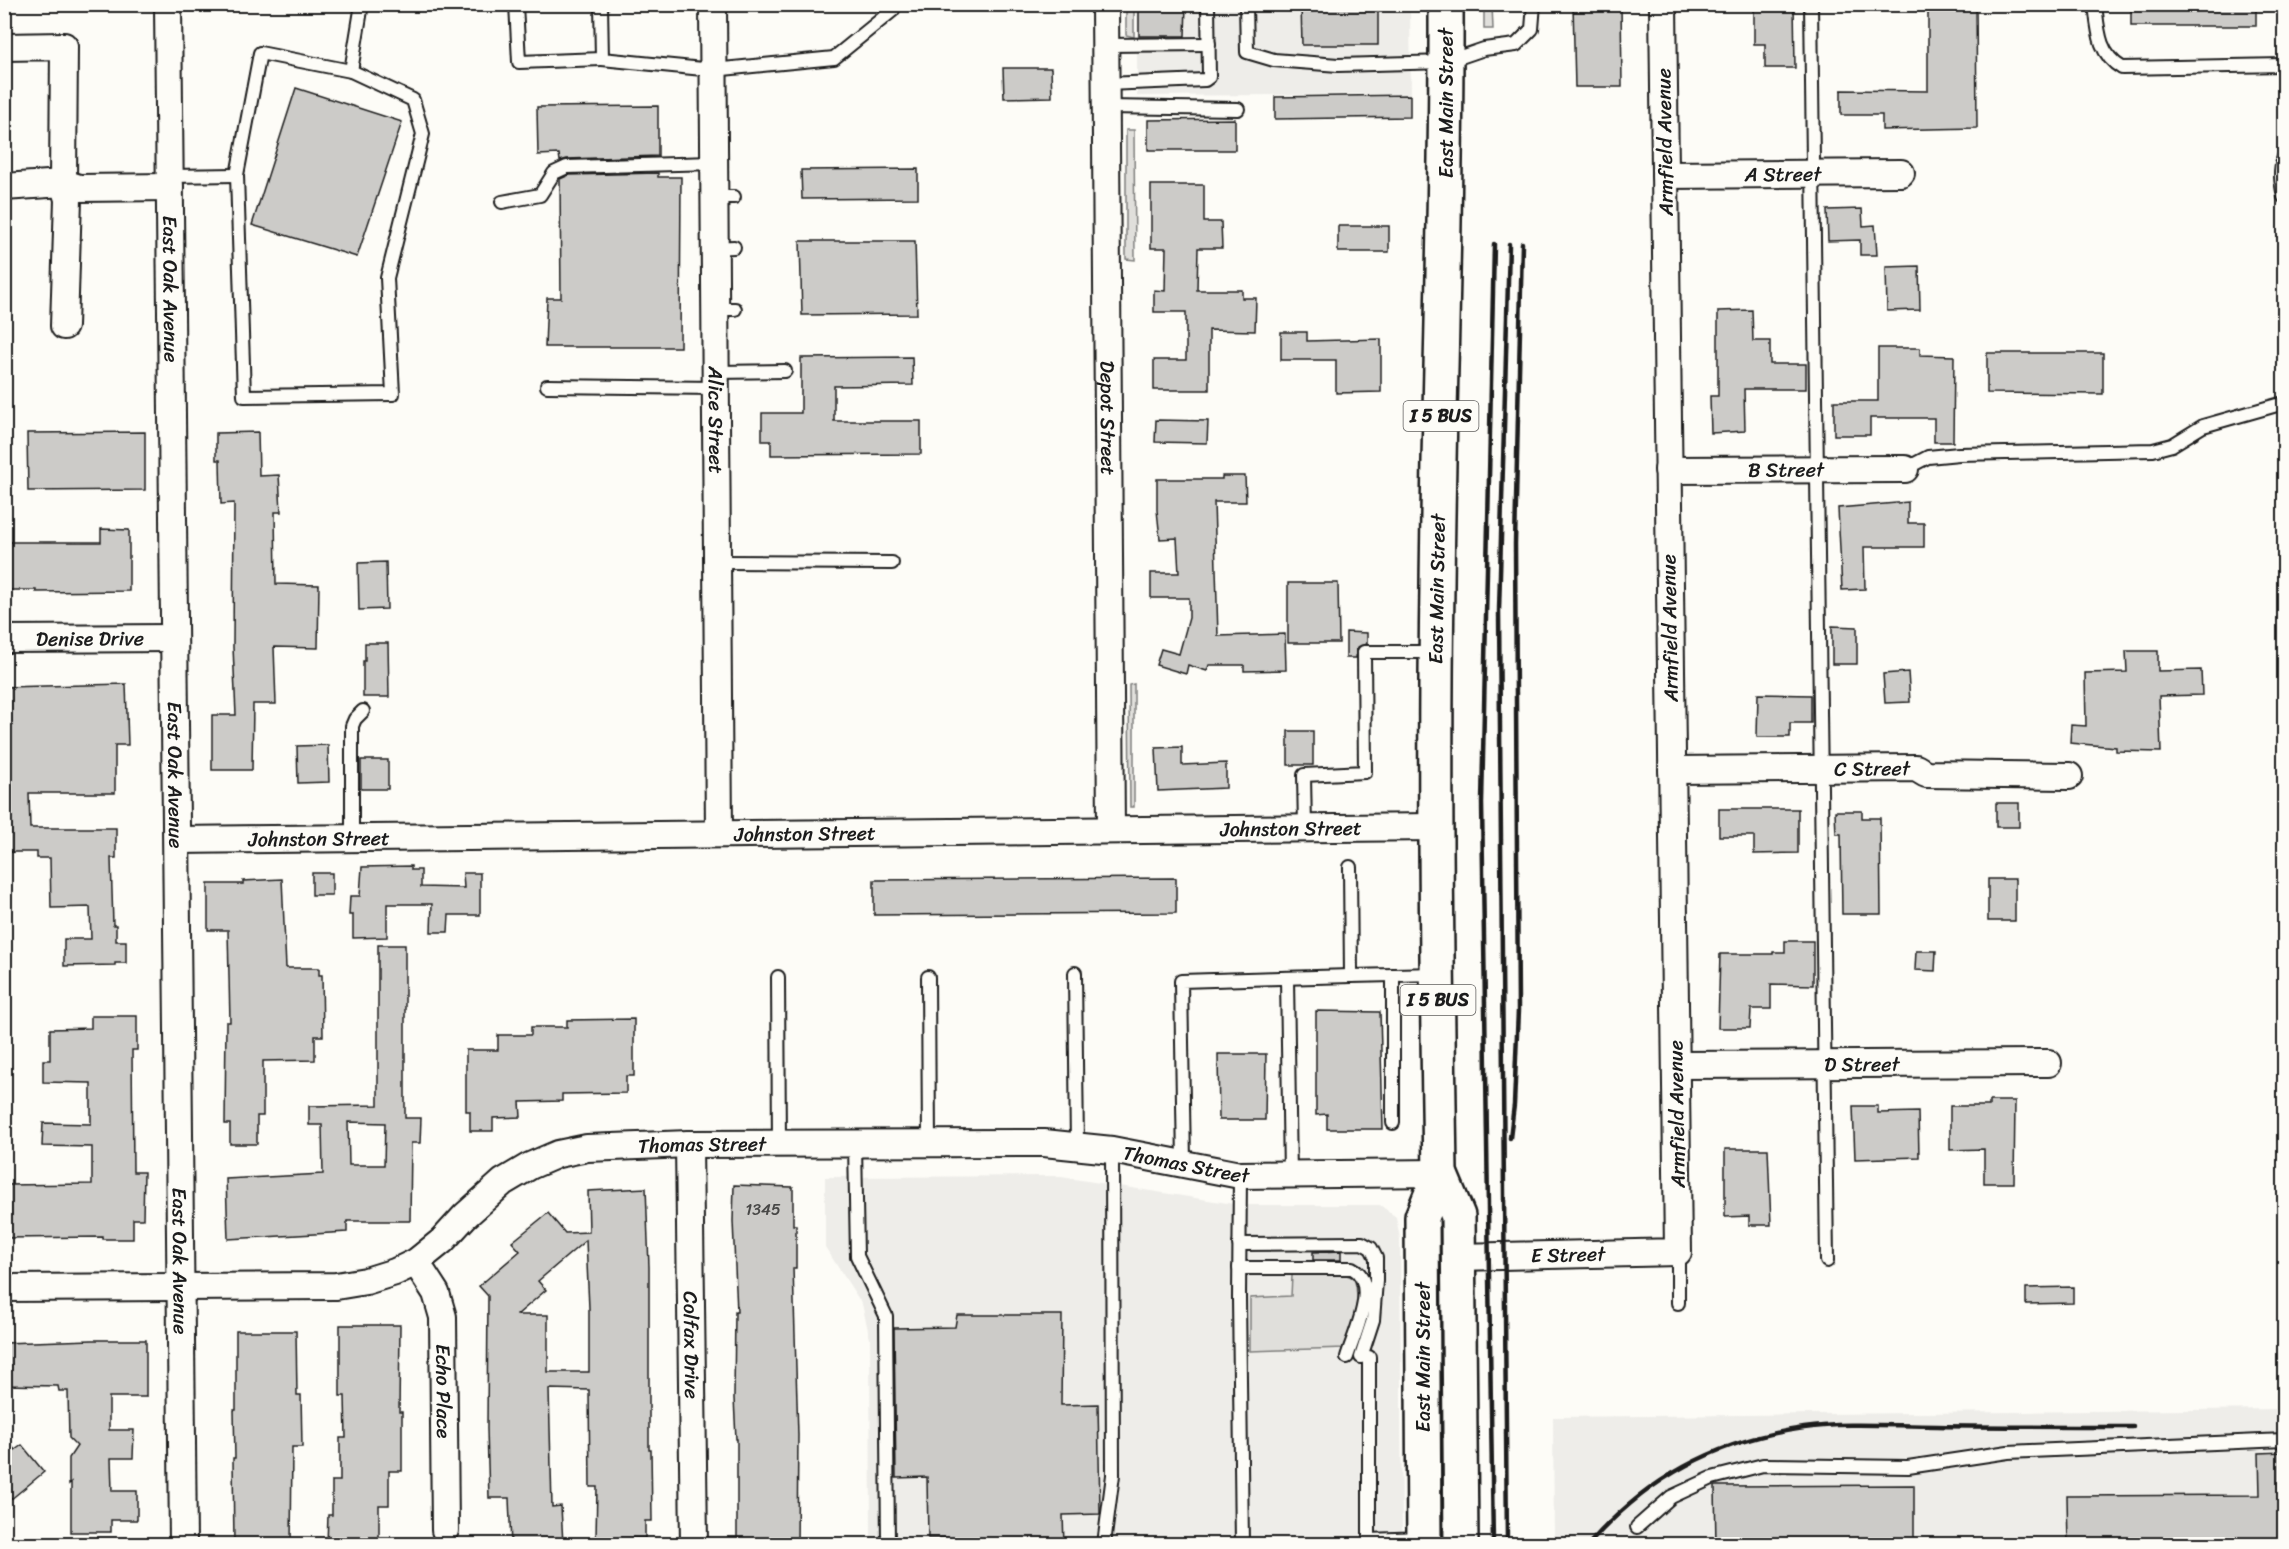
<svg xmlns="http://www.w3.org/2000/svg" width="2289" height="1549" font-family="Sriracha,sans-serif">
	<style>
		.built { fill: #eeede9 }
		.green { fill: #e0dfdb; stroke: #7e7e7c; stroke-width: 1.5 }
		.building { fill: #cccbc8; stroke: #1c1c1c; stroke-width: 1.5; fill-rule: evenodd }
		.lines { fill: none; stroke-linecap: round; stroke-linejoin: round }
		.service-casing { stroke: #1c1c1c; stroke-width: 16 }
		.minor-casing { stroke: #1c1c1c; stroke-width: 30 }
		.primary-casing { stroke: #1c1c1c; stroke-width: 38 }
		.service { stroke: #fdfcf7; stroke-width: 12 }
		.minor { stroke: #fdfcf7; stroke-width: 26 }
		.primary { stroke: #fdfcf7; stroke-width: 33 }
		.rail { stroke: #1c1c1c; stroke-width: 4.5 }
		.labels { text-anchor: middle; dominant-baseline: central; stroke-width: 4.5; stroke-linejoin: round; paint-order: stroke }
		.number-label { font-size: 16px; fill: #484847 }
		.shield { fill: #fdfcf7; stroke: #605f5e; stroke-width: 1.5 }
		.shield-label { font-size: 18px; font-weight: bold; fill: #1c1c1c }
		.street-label { font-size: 20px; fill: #1c1c1c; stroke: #fdfcf7 }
	</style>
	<rect width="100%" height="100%" fill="#fdfcf7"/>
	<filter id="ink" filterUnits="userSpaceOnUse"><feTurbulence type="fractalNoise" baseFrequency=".0167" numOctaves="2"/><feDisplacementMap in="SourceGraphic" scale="12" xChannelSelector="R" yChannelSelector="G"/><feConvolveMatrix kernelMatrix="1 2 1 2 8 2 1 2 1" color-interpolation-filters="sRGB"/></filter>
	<g filter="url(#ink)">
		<!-- built -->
		<g class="built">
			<path d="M 1137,5 L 1410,5 L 1411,94 L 1137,96 Z"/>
			<path d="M 1055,1176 L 1240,1205 L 1380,1205 L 1396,1217 L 1400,1239 L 1402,1544 L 871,1544 L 870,1339 L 862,1304 L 825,1247 L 825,1177 Z"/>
			<path d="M 2284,1409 L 2284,1544 L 1554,1544 L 1553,1417 Z"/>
		</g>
		<!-- green -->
		<g class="green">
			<path d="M 1126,5 L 1134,5 L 1134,37 L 1126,35 Z"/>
			<path d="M 1484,5 L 1492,5 L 1493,29 L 1484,29 Z"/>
			<path d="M 1126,130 L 1134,130 L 1135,260 L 1126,259 Z"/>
			<path d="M 1134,684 L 1134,807 L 1130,807 L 1129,685 Z"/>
			<path d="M 1294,1274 L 1344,1274 L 1354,1278 C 1362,1301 1352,1326 1345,1348 L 1250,1351 L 1250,1298 L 1291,1296 L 1292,1276 Z"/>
		</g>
		<!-- building -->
		<g class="building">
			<path d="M 1139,4 L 1186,4 L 1185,36 L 1139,36 Z"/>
			<path d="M 1301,4 L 1378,4 L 1378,45 L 1302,45 Z"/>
			<path d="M 1573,4 L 1621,4 L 1622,87 L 1575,87 Z"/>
			<path d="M 1754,4 L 1794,4 L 1795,68 L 1765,68 L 1765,44 L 1754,44 Z"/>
			<path d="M 1928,4 L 1976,4 L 1977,128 L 1882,130 L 1882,115 L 1841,115 L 1841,90 L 1928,91 Z"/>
			<rect x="2131" y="4" width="125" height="22"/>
			<path d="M 1003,68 L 1051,68 L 1052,97 L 1004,98 Z"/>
			<path d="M 296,88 L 402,122 L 357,257 L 252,225 Z"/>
			<path d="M 1410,95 L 1410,117 L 1275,119 L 1275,97 Z"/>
			<path d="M 658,106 L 658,156 L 567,159 L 560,161 L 559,154 L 538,155 L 537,107 Z"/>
			<path d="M 1235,119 L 1235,150 L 1148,150 L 1148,120 Z"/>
			<path d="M 918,169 L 918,198 L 802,199 L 801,170 Z"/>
			<path d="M 658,173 L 658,177 L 681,177 L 680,347 L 545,347 L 547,298 L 561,298 L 560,179 L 569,175 Z"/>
			<path d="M 1151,185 L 1204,185 L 1204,222 L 1221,222 L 1222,248 L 1198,248 L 1197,290 L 1242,290 L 1242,298 L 1256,298 L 1255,331 L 1209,330 L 1209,390 L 1154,390 L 1154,360 L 1186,360 L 1186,312 L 1154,312 L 1154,290 L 1165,291 L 1166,248 L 1151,248 Z"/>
			<path d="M 1862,209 L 1863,226 L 1875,225 L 1877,255 L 1860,255 L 1860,240 L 1828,241 L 1827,210 Z"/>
			<rect x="1338" y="226" width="51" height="26"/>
			<path d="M 800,241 L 915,241 L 917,314 L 802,315 Z"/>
			<path d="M 1919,266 L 1920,310 L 1887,311 L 1886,267 Z"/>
			<path d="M 1752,310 L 1753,341 L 1770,341 L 1770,364 L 1806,364 L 1806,389 L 1744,389 L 1745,431 L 1711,433 L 1710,396 L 1718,396 L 1718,311 Z"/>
			<path d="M 1281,332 L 1307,332 L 1307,341 L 1381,339 L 1381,392 L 1336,393 L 1336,360 L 1281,360 Z"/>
			<path d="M 1878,348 L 1920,348 L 1920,355 L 1954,356 L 1953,442 L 1934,442 L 1934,418 L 1870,418 L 1870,435 L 1834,435 L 1834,401 L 1878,401 Z"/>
			<path d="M 1987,353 L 2103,353 L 2103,394 L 1987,393 Z"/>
			<path d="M 912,357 L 913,385 L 834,386 L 834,421 L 921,421 L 921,454 L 771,455 L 771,441 L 762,441 L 762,413 L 801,413 L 801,358 Z"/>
			<path d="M 1156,420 L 1208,421 L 1207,443 L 1155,442 Z"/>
			<path d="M 145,432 L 145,490 L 28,491 L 27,433 Z"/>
			<path d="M 258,432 L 259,476 L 279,475 L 281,512 L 275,512 L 276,584 L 319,585 L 318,648 L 274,647 L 276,704 L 253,704 L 252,770 L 212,770 L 212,715 L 236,715 L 233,647 L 234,503 L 221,504 L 220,460 L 216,460 L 216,433 Z"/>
			<path d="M 1222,476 L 1245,476 L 1246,502 L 1214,502 L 1218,636 L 1285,634 L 1286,670 L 1244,671 L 1244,665 L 1209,665 L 1207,671 L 1188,665 L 1186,674 L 1156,665 L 1161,649 L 1179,654 L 1189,618 L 1189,598 L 1151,598 L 1151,573 L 1179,573 L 1177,538 L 1160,539 L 1157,510 L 1157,479 L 1222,479 Z"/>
			<path d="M 1908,502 L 1908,523 L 1924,523 L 1924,547 L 1864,547 L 1865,589 L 1842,590 L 1838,508 Z"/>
			<path d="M 101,529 L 129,530 L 129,591 L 36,592 L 36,590 L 4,590 L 4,542 L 101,542 Z"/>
			<path d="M 386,562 L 387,609 L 359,610 L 358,563 Z"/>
			<path d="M 1288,583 L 1338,583 L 1339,643 L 1288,643 Z"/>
			<path d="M 1832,626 L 1857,627 L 1857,664 L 1832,664 Z"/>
			<path d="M 1346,632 L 1367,633 L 1367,644 L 1357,647 L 1356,658 L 1346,658 Z"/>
			<path d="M 365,643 L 388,643 L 389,697 L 363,697 L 363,661 L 365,661 Z"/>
			<path d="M 2126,651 L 2158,651 L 2158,671 L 2201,670 L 2202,695 L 2159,696 L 2161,752 L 2116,751 L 2116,747 L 2070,743 L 2071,725 L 2086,726 L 2085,673 L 2127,672 Z"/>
			<path d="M 1908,672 L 1910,702 L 1885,703 L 1883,674 Z"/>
			<path d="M 126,684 L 128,745 L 115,745 L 115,793 L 29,793 L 30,828 L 116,828 L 116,858 L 111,858 L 113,925 L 116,925 L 116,941 L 126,941 L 126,963 L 115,963 L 115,965 L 64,966 L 64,939 L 91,939 L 90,907 L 51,908 L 50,858 L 37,858 L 37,852 L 4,852 L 4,687 Z"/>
			<path d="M 1758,694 L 1811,695 L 1811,723 L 1790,723 L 1790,737 L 1757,737 Z"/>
			<rect x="1288" y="731" width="25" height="34"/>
			<path d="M 328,745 L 329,782 L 298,783 L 297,746 Z"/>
			<path d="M 1182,747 L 1182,765 L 1226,763 L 1226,788 L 1158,791 L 1156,748 Z"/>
			<rect x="361" y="760" width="27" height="29"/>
			<rect x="1996" y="803" width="23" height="24"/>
			<path d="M 1719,809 L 1798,809 L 1798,853 L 1754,854 L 1754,836 L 1719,836 Z"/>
			<path d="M 1835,811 L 1862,811 L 1862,818 L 1880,818 L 1881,914 L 1842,914 L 1841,834 L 1836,834 Z"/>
			<path d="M 411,866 L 411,870 L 421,870 L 421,887 L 464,888 L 463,873 L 480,873 L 480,915 L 449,915 L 448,932 L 431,932 L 432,904 L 387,904 L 387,937 L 353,938 L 353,915 L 349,915 L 350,896 L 360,896 L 362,867 Z"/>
			<rect x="312" y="873" width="20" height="22"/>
			<path d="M 1176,878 L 1176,913 L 874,915 L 874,880 Z"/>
			<path d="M 282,879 L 286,968 L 319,968 L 319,975 L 322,975 L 323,1036 L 315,1036 L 315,1060 L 263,1061 L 263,1116 L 257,1116 L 257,1144 L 230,1144 L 230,1124 L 225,1124 L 226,1022 L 230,1022 L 228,930 L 208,930 L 208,884 L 243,884 L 243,881 Z"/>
			<rect x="1988" y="879" width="27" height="42"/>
			<path d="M 1785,941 L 1813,941 L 1813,985 L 1771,984 L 1771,1009 L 1751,1009 L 1750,1028 L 1718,1028 L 1720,954 L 1773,954 L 1773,952 L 1785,952 Z"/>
			<path d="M 378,945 L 405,945 L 405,1118 L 421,1118 L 420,1143 L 411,1143 L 410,1221 L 347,1221 L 347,1232 L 228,1239 L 226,1179 L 323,1174 L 322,1125 L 309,1125 L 309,1106 L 378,1105 ZM 348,1122 L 385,1123 L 384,1165 L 349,1165 Z"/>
			<path d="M 1916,951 L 1936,951 L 1935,971 L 1915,970 Z"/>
			<path d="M 1316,1011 L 1380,1012 L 1383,1129 L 1327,1129 L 1327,1114 L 1316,1115 Z"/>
			<path d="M 91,1016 L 137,1016 L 137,1050 L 132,1050 L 133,1172 L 144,1172 L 143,1219 L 133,1219 L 133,1239 L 103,1239 L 103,1237 L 4,1238 L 4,1185 L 92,1184 L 92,1147 L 42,1146 L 43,1123 L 91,1124 L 91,1083 L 43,1082 L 43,1060 L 50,1060 L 50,1029 L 91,1028 Z"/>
			<path d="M 634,1019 L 634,1076 L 626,1076 L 626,1093 L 562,1094 L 562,1101 L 520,1102 L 521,1117 L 493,1118 L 493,1131 L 470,1131 L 470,1111 L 466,1111 L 466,1050 L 498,1050 L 498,1035 L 531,1035 L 531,1027 L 567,1027 L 567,1020 Z"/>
			<path d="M 1218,1054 L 1266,1054 L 1265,1120 L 1219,1120 Z"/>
			<path d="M 1989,1101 L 2015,1101 L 2014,1183 L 1984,1183 L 1984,1149 L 1950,1150 L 1950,1106 L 1989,1106 Z"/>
			<path d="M 1853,1106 L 1878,1106 L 1878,1113 L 1918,1112 L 1919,1157 L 1855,1159 Z"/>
			<path d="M 1725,1149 L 1768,1149 L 1771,1225 L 1749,1225 L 1749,1216 L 1725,1217 Z"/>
			<path d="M 734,1185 L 793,1187 L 793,1225 L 796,1225 L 796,1268 L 793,1268 L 798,1435 L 797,1545 L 737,1545 L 737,1439 L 736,1439 L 734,1398 L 735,1312 L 737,1312 L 733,1221 Z"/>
			<path d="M 646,1188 L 649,1267 L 649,1450 L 651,1450 L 652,1521 L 645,1521 L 645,1538 L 596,1538 L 597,1487 L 590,1487 L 589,1390 L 549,1389 L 552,1507 L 561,1506 L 563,1545 L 511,1545 L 509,1498 L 489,1498 L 487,1429 L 488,1296 L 479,1286 L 520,1251 L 512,1242 L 548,1213 L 565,1233 L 589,1232 L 588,1191 ZM 586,1240 L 589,1308 L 589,1372 L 548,1372 L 548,1315 L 517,1315 L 546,1290 L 538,1281 Z"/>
			<path d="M 1341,1251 L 1341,1260 L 1313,1260 L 1313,1252 Z"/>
			<path d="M 2073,1287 L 2073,1303 L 2026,1304 L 2026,1288 Z"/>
			<path d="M 957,1315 L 1062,1315 L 1061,1405 L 1098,1404 L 1100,1511 L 1100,1514 L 1063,1515 L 1064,1545 L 956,1545 L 956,1538 L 928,1538 L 927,1477 L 896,1478 L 894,1328 L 955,1327 Z"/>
			<path d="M 340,1325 L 400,1325 L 399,1412 L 402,1412 L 402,1471 L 389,1471 L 389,1505 L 379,1505 L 379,1545 L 327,1545 L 328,1515 L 332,1515 L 332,1481 L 340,1481 L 340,1438 L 346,1438 L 345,1396 L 340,1396 Z"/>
			<path d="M 236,1331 L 296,1331 L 297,1395 L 301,1395 L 302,1447 L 292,1447 L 291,1545 L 234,1545 L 233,1458 L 235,1458 L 234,1410 L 236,1410 Z"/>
			<path d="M 92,1340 L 146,1340 L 146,1397 L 109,1397 L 109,1430 L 134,1430 L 133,1458 L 111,1458 L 112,1491 L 137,1491 L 137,1520 L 111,1520 L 111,1532 L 71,1532 L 71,1482 L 69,1484 L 69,1458 L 77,1446 L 69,1438 L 68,1391 L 59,1391 L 58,1386 L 4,1385 L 4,1343 Z"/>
			<path d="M 4,1437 L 15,1450 L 22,1445 L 44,1472 L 4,1505 Z"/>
			<path d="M 2284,1452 L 2284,1545 L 2068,1545 L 2067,1496 L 2260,1495 L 2259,1453 Z"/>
			<path d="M 1914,1485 L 1914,1545 L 1716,1545 L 1715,1486 Z"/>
		</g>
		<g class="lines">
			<!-- service casing -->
			<g class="service-casing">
				<g id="service">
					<path d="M 516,4 L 519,62 L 602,59"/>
					<path d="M 601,4 L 602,59 L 713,70 L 834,58 L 893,10 L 893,4"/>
					<path d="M 1246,4 L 1247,52 L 1274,60 L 1338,65 L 1446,62 L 1484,49 L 1516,45 L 1532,29 L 1534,4"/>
					<path d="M 1811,4 L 1827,1261"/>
					<path d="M 2095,4 C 2098,29 2098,54 2122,68 L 2284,65"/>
					<path d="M 1106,45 L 1209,44"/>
					<path d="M 260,53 L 351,71 L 413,100 L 423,134 L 387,278 L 393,394 L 244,396 L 237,175 Z"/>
					<path d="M 351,71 L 362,4"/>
					<path d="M 1106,84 L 1205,80 L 1209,77 L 1208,4"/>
					<path d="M 1106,107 L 1238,109"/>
					<path d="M 2284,157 C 2279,171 2281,182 2284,197"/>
					<path d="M 170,176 L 237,175"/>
					<path d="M 714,197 L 734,197"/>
					<path d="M 502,202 L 540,195 L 554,173 L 567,167 L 714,163"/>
					<path d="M 714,248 L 734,247"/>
					<path d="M 715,309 L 735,309"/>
					<path d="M 716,372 L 785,371"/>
					<path d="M 547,386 L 716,388"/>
					<path d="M 1905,469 L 1928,457 L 1959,454 L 2153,450 L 2172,445 L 2203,426 L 2284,403"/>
					<path d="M 717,562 L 892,563"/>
					<path d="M 1305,828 L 1304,775 L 1365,772 L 1364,652 L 1435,652"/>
					<path d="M 352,838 L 352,726 L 355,719 L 363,711"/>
					<path d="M 1350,867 L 1351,976 L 1436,974"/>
					<path d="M 1075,973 L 1077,1146"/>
					<path d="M 1393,975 L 1393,1123"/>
					<path d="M 778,977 L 779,1144"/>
					<path d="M 928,977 L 929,1144"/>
					<path d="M 1287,978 L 1290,1176"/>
					<path d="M 855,1143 L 857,1256 L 886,1316 L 888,1544"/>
					<path d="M 1184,1163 L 1181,981 L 1351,976"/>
					<path d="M 1240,1175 L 1239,1298 L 1242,1544"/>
					<path d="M 1239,1244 L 1362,1243 L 1371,1248 L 1376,1258 L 1376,1281 L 1373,1320 L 1361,1357"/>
					<path d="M 1678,1252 L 1678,1303"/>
					<path d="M 1239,1268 L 1352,1268 C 1380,1282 1354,1334 1347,1357"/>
					<path d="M 1369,1357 L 1369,1540 L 1421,1538"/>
					<path d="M 1637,1527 L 1671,1497 L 1712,1478 L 1763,1465 L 1908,1467 L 2008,1452 L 2284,1440"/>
					<path d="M 1104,1544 L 1113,1475 L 1112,1150"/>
				</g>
			</g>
			<!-- minor casing -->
			<g class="minor-casing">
				<g id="minor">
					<path id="s1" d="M 168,4 L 183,1544"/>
					<path id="s2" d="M 713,4 L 719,834"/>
					<path id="s3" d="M 1105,4 L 1111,830"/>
					<path d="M 4,47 L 64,46 L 63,183 L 68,199 L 64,326"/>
					<path id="s4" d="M 1665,175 L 1901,173"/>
					<path d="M 4,187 L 63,183 L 79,188 L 170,187"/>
					<path id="s5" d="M 1668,470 L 1905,469"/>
					<path id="s6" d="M 4,639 L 174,638"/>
					<path id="s7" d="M 1672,770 L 1916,768 L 1926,774 L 2069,776"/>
					<path id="s8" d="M 177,840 L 1435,827"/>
					<path id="s9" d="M 1676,1065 L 2048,1063"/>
					<path id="s10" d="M 689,1144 L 694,1544"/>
					<path id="s11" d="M 1458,1257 L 1678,1252 L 1663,4"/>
					<path id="s12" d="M 416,1262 L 436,1293 L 443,1317 L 445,1530"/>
					<path id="s13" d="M 4,1288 L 336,1286 L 366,1281 L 395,1272 L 416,1262 L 442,1241 L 465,1216 L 503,1182 L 530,1166 L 558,1154 L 587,1148 L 689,1144 L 1044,1143 L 1112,1150 L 1240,1175 L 1440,1173"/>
				</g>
			</g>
			<!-- primary casing -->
			<g class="primary-casing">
				<g id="primary">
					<path d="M 1446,4 C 1447,198 1439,392 1437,586 C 1434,782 1437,977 1440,1173 L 1458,1216 L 1461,1544"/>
					<path d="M 1424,1544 L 1422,1217 L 1440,1173"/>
				</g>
			</g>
			<!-- service -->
			<use href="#service" class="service"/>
			<!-- minor -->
			<use href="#minor" class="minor"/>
			<!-- primary -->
			<use href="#primary" class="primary"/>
			<!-- rail -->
			<g class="rail">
				<path d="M 1510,1138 L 1514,1105 L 1518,1010 L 1515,544 L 1522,243"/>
				<path d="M 1493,1544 L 1482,803 L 1494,244"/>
				<path d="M 1507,1544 L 1499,611 L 1509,244"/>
				<path d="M 1589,1544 C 1647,1478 1717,1440 1804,1428 C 1847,1422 1893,1426 1937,1426 C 2002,1427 2067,1427 2133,1427"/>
			</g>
		</g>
	</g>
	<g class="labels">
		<!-- number labels -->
		<g class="number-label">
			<text x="763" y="1209">1345</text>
		</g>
		<!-- shield labels -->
		<g class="shield">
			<rect x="1403.5" y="401" width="75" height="30" rx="4.5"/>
			<rect x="1400.5" y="985" width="75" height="30" rx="4.5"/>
		</g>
		<g class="shield-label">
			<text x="1441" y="416">I 5 BUS</text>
			<text x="1438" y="1000">I 5 BUS</text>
		</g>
		<!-- street labels -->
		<g class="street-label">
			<text transform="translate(1446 103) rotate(-90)">East Main Street</text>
			<text transform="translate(1665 142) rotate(-91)">Armfield Avenue</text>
			<text stroke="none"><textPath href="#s4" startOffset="118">A Street</textPath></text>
			<text stroke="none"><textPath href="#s1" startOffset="285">East Oak Avenue</textPath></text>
			<text stroke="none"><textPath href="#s3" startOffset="414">Depot Street</textPath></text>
			<text stroke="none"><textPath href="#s2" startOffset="416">Alice Street</textPath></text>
			<text stroke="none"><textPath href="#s5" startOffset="118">B Street</textPath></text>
			<text transform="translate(1437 589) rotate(-89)">East Main Street</text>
			<text transform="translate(1670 628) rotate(-91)">Armfield Avenue</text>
			<text stroke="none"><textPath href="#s6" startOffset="86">Denise Drive</textPath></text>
			<text stroke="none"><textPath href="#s7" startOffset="200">C Street</textPath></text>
			<text stroke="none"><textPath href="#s1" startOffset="771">East Oak Avenue</textPath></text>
			<text stroke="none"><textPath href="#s8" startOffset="1114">Johnston Street</textPath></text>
			<text stroke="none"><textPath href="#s8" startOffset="628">Johnston Street</textPath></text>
			<text stroke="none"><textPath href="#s8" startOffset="142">Johnston Street</textPath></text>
			<text stroke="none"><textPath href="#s9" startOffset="186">D Street</textPath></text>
			<text transform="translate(1677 1114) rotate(-91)">Armfield Avenue</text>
			<text stroke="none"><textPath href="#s13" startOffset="741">Thomas Street</textPath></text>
			<text stroke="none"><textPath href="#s13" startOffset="1227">Thomas Street</textPath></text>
			<text stroke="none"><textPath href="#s11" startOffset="110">E Street</textPath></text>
			<text stroke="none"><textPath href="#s1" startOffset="1257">East Oak Avenue</textPath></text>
			<text stroke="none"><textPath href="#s10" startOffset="201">Colfax Drive</textPath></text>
			<text transform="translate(1423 1357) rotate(-90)">East Main Street</text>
			<text stroke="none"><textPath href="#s12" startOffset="136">Echo Place</textPath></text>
		</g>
	</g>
	<!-- margin -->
	<rect width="2289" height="1549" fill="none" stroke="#fdfcf7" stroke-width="24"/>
	<rect x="12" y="12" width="2265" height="1525" fill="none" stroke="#1c1c1c" stroke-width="2" filter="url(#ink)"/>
</svg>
